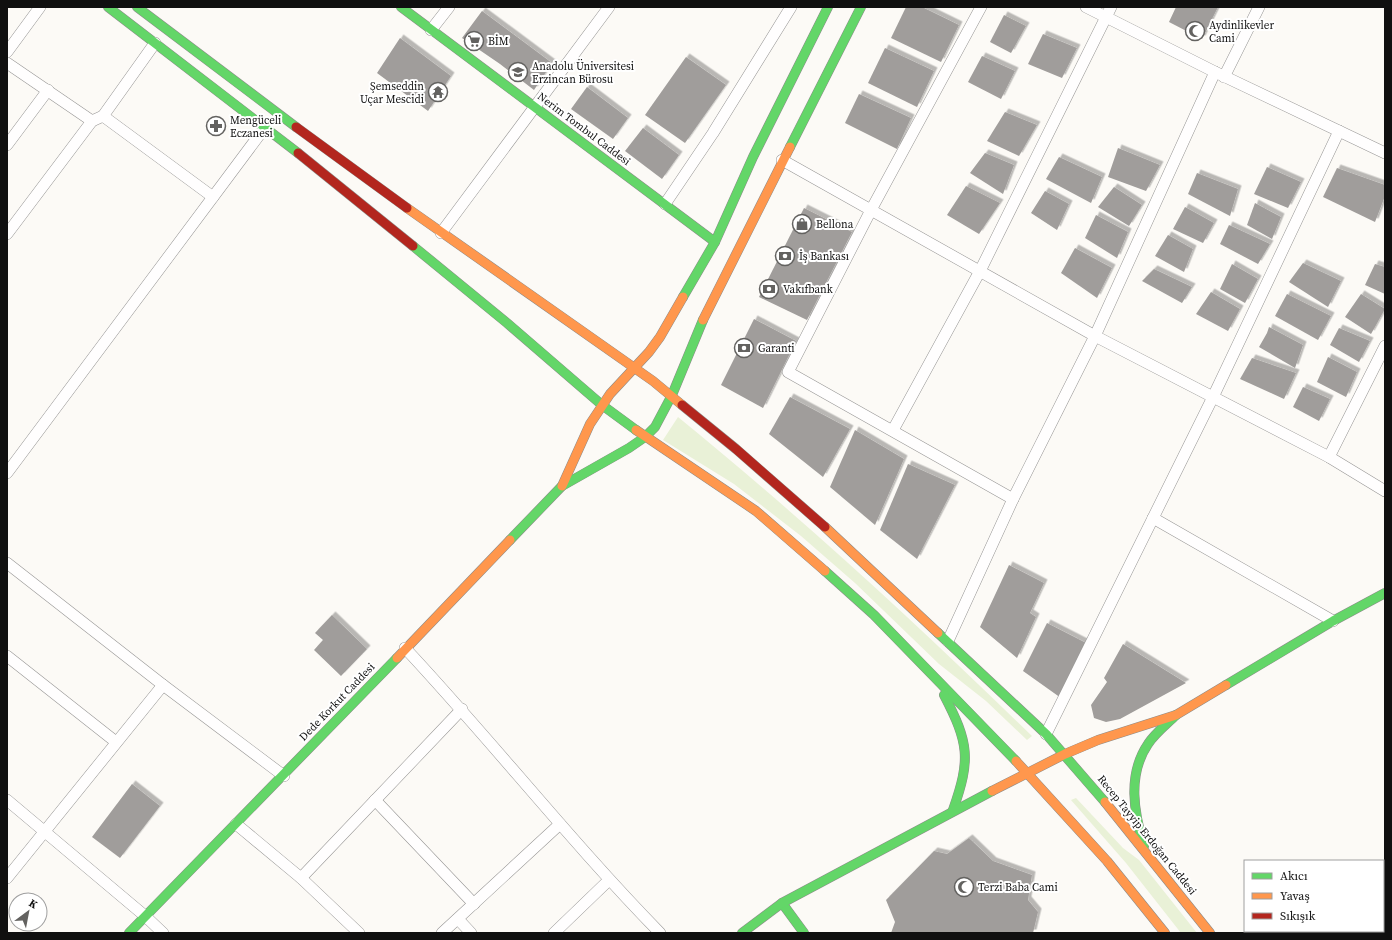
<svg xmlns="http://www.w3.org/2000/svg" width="1392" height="940" font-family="'Source Serif 4',serif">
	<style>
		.green { fill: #e9f1d7 }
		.building { fill: #a09d9b; filter: url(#shadow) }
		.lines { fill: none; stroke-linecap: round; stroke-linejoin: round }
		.street-casing { stroke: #969594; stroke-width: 12 }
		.fast-casing { stroke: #8d8c8a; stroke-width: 10 }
		.slow-casing { stroke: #8d8c8a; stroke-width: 10 }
		.jam-casing { stroke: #8d8c8a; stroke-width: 10 }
		.street { stroke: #fffefe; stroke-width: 11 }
		.fast { stroke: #63d668; stroke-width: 9 }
		.slow { stroke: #ff974d; stroke-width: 9 }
		.jam { stroke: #b3261e; stroke-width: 9 }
		.labels { text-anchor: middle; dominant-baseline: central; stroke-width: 4; stroke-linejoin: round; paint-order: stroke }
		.poi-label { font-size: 11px; fill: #101010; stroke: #fff; text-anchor: start }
		.street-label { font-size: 11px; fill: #101010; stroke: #fff }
	</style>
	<defs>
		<filter id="shadow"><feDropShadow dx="3.5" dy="-3.5" stdDeviation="0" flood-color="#0004"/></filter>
	</defs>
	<rect width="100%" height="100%" fill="#fcfaf6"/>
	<!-- green -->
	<g class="green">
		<path d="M 678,417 C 801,517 918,625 1032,736 L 1027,740 L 986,701 L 939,664 L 855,583 L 801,536 L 734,484 L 663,440 Z"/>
		<path d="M 1076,798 L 1123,848 L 1139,860 L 1197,933 L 1181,933 L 1126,863 L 1071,800 Z"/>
	</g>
	<!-- building -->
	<g class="building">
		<path d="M 906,7 L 922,7 L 959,25 L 941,62 L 891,38 Z"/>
		<path d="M 1176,7 L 1218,7 L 1202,39 L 1169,22 Z"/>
		<path d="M 482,11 L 552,63 L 534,90 L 500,64 L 462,38 Z"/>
		<path d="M 1004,15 L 1026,26 L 1011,53 L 990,42 Z"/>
		<path d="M 1043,34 L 1077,48 L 1062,78 L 1028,64 Z"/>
		<path d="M 400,38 L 451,76 L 428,111 L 377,73 Z"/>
		<path d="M 885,48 L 934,71 L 917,107 L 868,83 Z"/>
		<path d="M 982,56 L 1015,71 L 1001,99 L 968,82 Z"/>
		<path d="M 686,57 L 726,85 L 685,143 L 645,115 Z"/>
		<path d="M 587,87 L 628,118 L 613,139 L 571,109 Z"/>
		<path d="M 859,94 L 911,118 L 897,149 L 845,123 Z"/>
		<path d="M 1005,112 L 1037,125 L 1019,156 L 987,141 Z"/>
		<path d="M 643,128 L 679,155 L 662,179 L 625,151 Z"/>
		<path d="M 1118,148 L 1160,165 L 1146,191 L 1108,177 Z"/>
		<path d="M 985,153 L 1014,165 L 1003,194 L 970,173 Z"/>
		<path d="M 1059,157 L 1102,177 L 1091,203 L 1046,179 Z"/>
		<path d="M 1267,167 L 1301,182 L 1288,208 L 1254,194 Z"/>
		<path d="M 1337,168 L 1385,185 L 1385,196 L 1375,222 L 1323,197 Z"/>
		<path d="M 1197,173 L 1238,189 L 1230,216 L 1188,194 Z"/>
		<path d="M 966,186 L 1000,203 L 979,234 L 947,215 Z"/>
		<path d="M 1114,187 L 1142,205 L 1129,226 L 1098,207 Z"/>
		<path d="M 1045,191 L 1069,204 L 1057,230 L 1031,213 Z"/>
		<path d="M 1255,203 L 1281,217 L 1272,239 L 1247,225 Z"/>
		<path d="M 1185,207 L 1214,223 L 1203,243 L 1173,229 Z"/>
		<path d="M 804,208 L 852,232 L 807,320 L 759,297 Z"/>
		<path d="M 1096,215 L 1128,232 L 1117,258 L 1085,238 Z"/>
		<path d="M 1229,225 L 1270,244 L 1258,264 L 1220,244 Z"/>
		<path d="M 1168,235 L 1193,249 L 1184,272 L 1155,256 Z"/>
		<path d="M 1075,248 L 1112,268 L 1097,298 L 1061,273 Z"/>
		<path d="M 1303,263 L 1341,281 L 1328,307 L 1289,282 Z"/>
		<path d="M 1232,264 L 1258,279 L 1245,303 L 1220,289 Z"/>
		<path d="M 1375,264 L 1385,267 L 1385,294 L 1365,285 Z"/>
		<path d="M 1154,269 L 1192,287 L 1182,303 L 1142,281 Z"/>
		<path d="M 1211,292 L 1240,309 L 1228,331 L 1196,314 Z"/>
		<path d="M 1287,294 L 1331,316 L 1318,340 L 1275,316 Z"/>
		<path d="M 1361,294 L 1385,309 L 1371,334 L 1345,317 Z"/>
		<path d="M 754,319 L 796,341 L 763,408 L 721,385 Z"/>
		<path d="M 1269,327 L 1303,345 L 1295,368 L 1259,347 L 1267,333 Z"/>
		<path d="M 1339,328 L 1370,341 L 1359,362 L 1330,345 Z"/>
		<path d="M 1328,357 L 1357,372 L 1346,397 L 1317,382 Z"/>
		<path d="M 1252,358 L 1296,373 L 1284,399 L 1240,379 Z"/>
		<path d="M 1303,387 L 1330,399 L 1319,421 L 1293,407 Z"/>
		<path d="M 790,397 L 850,429 L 823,477 L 769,434 Z"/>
		<path d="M 855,430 L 904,459 L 875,525 L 830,487 Z"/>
		<path d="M 908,464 L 955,485 L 917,559 L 880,530 Z"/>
		<path d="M 1009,565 L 1044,583 L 1030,613 L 1036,617 L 1017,658 L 980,627 Z"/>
		<path d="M 332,615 L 367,649 L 341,676 L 314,650 L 323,640 L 315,633 Z"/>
		<path d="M 1047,623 L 1086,643 L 1061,698 L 1023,671 Z"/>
		<path d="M 1123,644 L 1186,683 L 1120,719 L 1106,722 L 1094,718 L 1091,705 L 1107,682 L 1104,678 Z"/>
		<path d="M 132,784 L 160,806 L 120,858 L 92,837 Z"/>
		<path d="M 969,838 L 993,861 L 1032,875 L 1028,900 L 1038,912 L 1033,933 L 891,933 L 895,922 L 886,900 L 934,851 L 947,854 Z"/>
	</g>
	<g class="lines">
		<!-- street casing -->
		<g class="street-casing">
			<g id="street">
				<path d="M 981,7 L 871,210 L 788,372 L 1013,499"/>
				<path d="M 1086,7 L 1215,72 L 1385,153"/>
				<path d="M 431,30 L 449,7"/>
				<path d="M 7,52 L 40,7"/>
				<path d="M 7,63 L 92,121"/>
				<path d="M 1224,77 L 1259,7"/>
				<path d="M 103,116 L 213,197"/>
				<path d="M 7,145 L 48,90"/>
				<path d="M 782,160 L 1095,336 L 1329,457 L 1385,491"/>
				<path d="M 665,204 L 713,133 L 791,7"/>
				<path d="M 441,233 L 609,7"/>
				<path d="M 7,234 L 92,121 L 103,116 L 155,43"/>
				<path d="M 893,430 L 980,271 L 1111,7"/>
				<path d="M 1329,457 L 1385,346"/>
				<path d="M 7,473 L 266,126"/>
				<path d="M 1153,518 L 1333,621"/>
				<path d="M 7,563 L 163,685 L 284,776"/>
				<path d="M 948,641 L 1013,499 L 1095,336 L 1215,72"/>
				<path d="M 405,648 C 492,741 571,842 660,933"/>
				<path d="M 7,656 L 116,742"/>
				<path d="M 1046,734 L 1213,397 L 1339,131"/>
				<path d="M 7,800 L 145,916 L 163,933"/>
				<path d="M 375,800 L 474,904"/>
				<path d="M 236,824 L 301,878 L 359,933"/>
				<path d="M 7,878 L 163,685"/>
				<path d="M 301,878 L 462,709"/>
				<path d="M 458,919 L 471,933"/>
				<path d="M 442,933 L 560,824"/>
				<path d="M 554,933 L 608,881"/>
			</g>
		</g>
		<!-- fast casing -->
		<g class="fast-casing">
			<g id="fast">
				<path d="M 108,7 L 298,153"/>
				<path d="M 137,7 L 296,127"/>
				<path d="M 401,7 L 715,242"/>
				<path d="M 790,147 L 861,7"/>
				<path d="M 413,246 L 507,323 L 602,405 L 636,430"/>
				<path d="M 683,297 L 715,242 L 753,157 L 828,7"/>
				<path d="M 510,540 L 562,486 L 629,448 L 645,437 L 655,427 L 672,395 L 703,320"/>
				<path d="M 825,571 L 874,615 L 1016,761"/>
				<path d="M 938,633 L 1046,734 L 1105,802"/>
				<path d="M 1226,685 L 1333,621 L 1385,593"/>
				<path d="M 944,695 C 969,743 971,759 953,810"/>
				<path d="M 1144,846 C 1134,813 1127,775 1148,744 C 1155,733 1167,724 1176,715"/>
				<path d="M 782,903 L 804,933"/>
				<path d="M 129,933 L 397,658"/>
				<path d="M 742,933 L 782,903 L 992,791"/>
			</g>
		</g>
		<!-- slow casing -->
		<g class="slow-casing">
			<g id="slow">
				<path d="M 407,208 L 653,381 L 682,405"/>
				<path d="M 703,320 L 790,147"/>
				<path d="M 636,430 L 756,511 L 825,571"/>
				<path d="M 562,486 L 590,424 L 610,394 L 649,352 L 660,337 L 683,297"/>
				<path d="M 825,527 L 938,633"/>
				<path d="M 397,658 L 510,540"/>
				<path d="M 1016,761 L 1107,861 L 1165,933"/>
				<path d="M 992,791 L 1065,754 L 1098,740 L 1176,715 L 1226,685"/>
				<path d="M 1105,802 L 1210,933"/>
			</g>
		</g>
		<!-- jam casing -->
		<g class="jam-casing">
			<g id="jam">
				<path d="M 296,127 L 407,208"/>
				<path d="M 298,153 L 413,246"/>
				<path d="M 682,405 L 736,449 L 825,527"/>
			</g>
		</g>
		<!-- street -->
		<use href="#street" class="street"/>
		<!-- fast -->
		<use href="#fast" class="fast"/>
		<!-- slow -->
		<use href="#slow" class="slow"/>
		<!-- jam -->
		<use href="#jam" class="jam"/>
	</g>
	<!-- icons -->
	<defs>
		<g id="mosque-ring" transform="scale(1)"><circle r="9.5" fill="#fff" stroke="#636260" stroke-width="1.5"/><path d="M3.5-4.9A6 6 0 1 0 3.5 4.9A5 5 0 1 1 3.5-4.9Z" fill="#636260"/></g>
		<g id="supermarket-ring" transform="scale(1)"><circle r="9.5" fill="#fff" stroke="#636260" stroke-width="1.5"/><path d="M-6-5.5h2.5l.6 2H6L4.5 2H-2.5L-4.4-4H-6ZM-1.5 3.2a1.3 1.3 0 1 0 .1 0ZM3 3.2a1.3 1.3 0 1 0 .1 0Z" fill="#636260"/></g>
		<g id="university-ring" transform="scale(1)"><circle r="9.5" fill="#fff" stroke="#636260" stroke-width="1.5"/><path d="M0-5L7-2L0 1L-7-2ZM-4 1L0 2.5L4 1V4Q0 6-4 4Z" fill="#636260"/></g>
		<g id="temple-ring" transform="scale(1)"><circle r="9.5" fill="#fff" stroke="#636260" stroke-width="1.5"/><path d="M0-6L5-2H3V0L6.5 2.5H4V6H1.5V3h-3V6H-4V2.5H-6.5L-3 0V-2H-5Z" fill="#636260"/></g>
		<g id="pharmacy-ring" transform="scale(1)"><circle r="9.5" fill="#fff" stroke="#636260" stroke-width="1.5"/><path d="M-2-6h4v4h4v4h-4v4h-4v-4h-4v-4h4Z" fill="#636260"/></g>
		<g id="shop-ring" transform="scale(1)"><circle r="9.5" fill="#fff" stroke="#636260" stroke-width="1.5"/><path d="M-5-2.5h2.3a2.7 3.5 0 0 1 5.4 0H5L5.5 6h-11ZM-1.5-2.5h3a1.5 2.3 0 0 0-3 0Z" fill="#636260"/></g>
		<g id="bank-ring" transform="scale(1)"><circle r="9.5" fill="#fff" stroke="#636260" stroke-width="1.5"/><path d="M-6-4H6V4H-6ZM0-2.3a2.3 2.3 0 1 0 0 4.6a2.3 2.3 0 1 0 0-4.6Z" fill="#636260"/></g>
	</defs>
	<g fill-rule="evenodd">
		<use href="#mosque-ring" x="1195" y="31"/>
		<use href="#supermarket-ring" x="474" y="41"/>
		<use href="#university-ring" x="518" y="72"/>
		<use href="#temple-ring" x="438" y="92"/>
		<use href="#pharmacy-ring" x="216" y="126"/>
		<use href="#shop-ring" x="802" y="224"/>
		<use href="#bank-ring" x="785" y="256"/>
		<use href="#bank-ring" x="769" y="289"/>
		<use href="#bank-ring" x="744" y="348"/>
		<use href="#mosque-ring" x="964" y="887"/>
	</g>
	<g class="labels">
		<!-- poi labels -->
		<g class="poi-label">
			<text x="1209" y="25">Aydinlikevler<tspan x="1209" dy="13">Cami</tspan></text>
			<text x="488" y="41">BİM</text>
			<text x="532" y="66">Anadolu Üniversitesi<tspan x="532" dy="13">Erzincan Bürosu</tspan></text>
			<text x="424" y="86" text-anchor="end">Şemseddin<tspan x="424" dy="13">Uçar Mescidi</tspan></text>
			<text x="230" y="120">Mengüceli<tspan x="230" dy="13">Eczanesi</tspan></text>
			<text x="816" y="224">Bellona</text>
			<text x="799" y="256">İş Bankası</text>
			<text x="783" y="289">Vakıfbank</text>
			<text x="758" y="348">Garanti</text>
			<text x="978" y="887">Terzi Baba Cami</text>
		</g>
		<!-- street labels -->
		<g class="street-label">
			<text transform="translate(584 129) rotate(37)">Nerim Tombul Caddesi</text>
			<text transform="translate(337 702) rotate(-46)">Dede Korkut Caddesi</text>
			<text transform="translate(1147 835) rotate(51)">Recep Tayyip Erdoğan Caddesi</text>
		</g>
	</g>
	<!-- border -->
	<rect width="1392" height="940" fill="none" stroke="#101010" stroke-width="16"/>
	<!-- legend -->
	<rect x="1244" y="860" width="140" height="72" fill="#ffffff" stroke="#9f9f9f"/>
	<rect x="1252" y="873" width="20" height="6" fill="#63d668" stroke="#9f9f9f"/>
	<text x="1280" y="880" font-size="12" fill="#101010">Akıcı</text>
	<rect x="1252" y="893" width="20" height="6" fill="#ff974d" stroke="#9f9f9f"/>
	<text x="1280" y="900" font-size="12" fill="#101010">Yavaş</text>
	<rect x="1252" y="913" width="20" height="6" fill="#b3261e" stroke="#9f9f9f"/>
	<text x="1280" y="920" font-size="12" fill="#101010">Sıkışık</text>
	<!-- north arrow -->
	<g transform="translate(28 912) rotate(32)"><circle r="19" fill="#ffffff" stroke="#9f9f9f"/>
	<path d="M0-3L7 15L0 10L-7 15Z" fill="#636260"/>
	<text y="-6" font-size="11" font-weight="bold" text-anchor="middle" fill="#101010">K</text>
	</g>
</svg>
